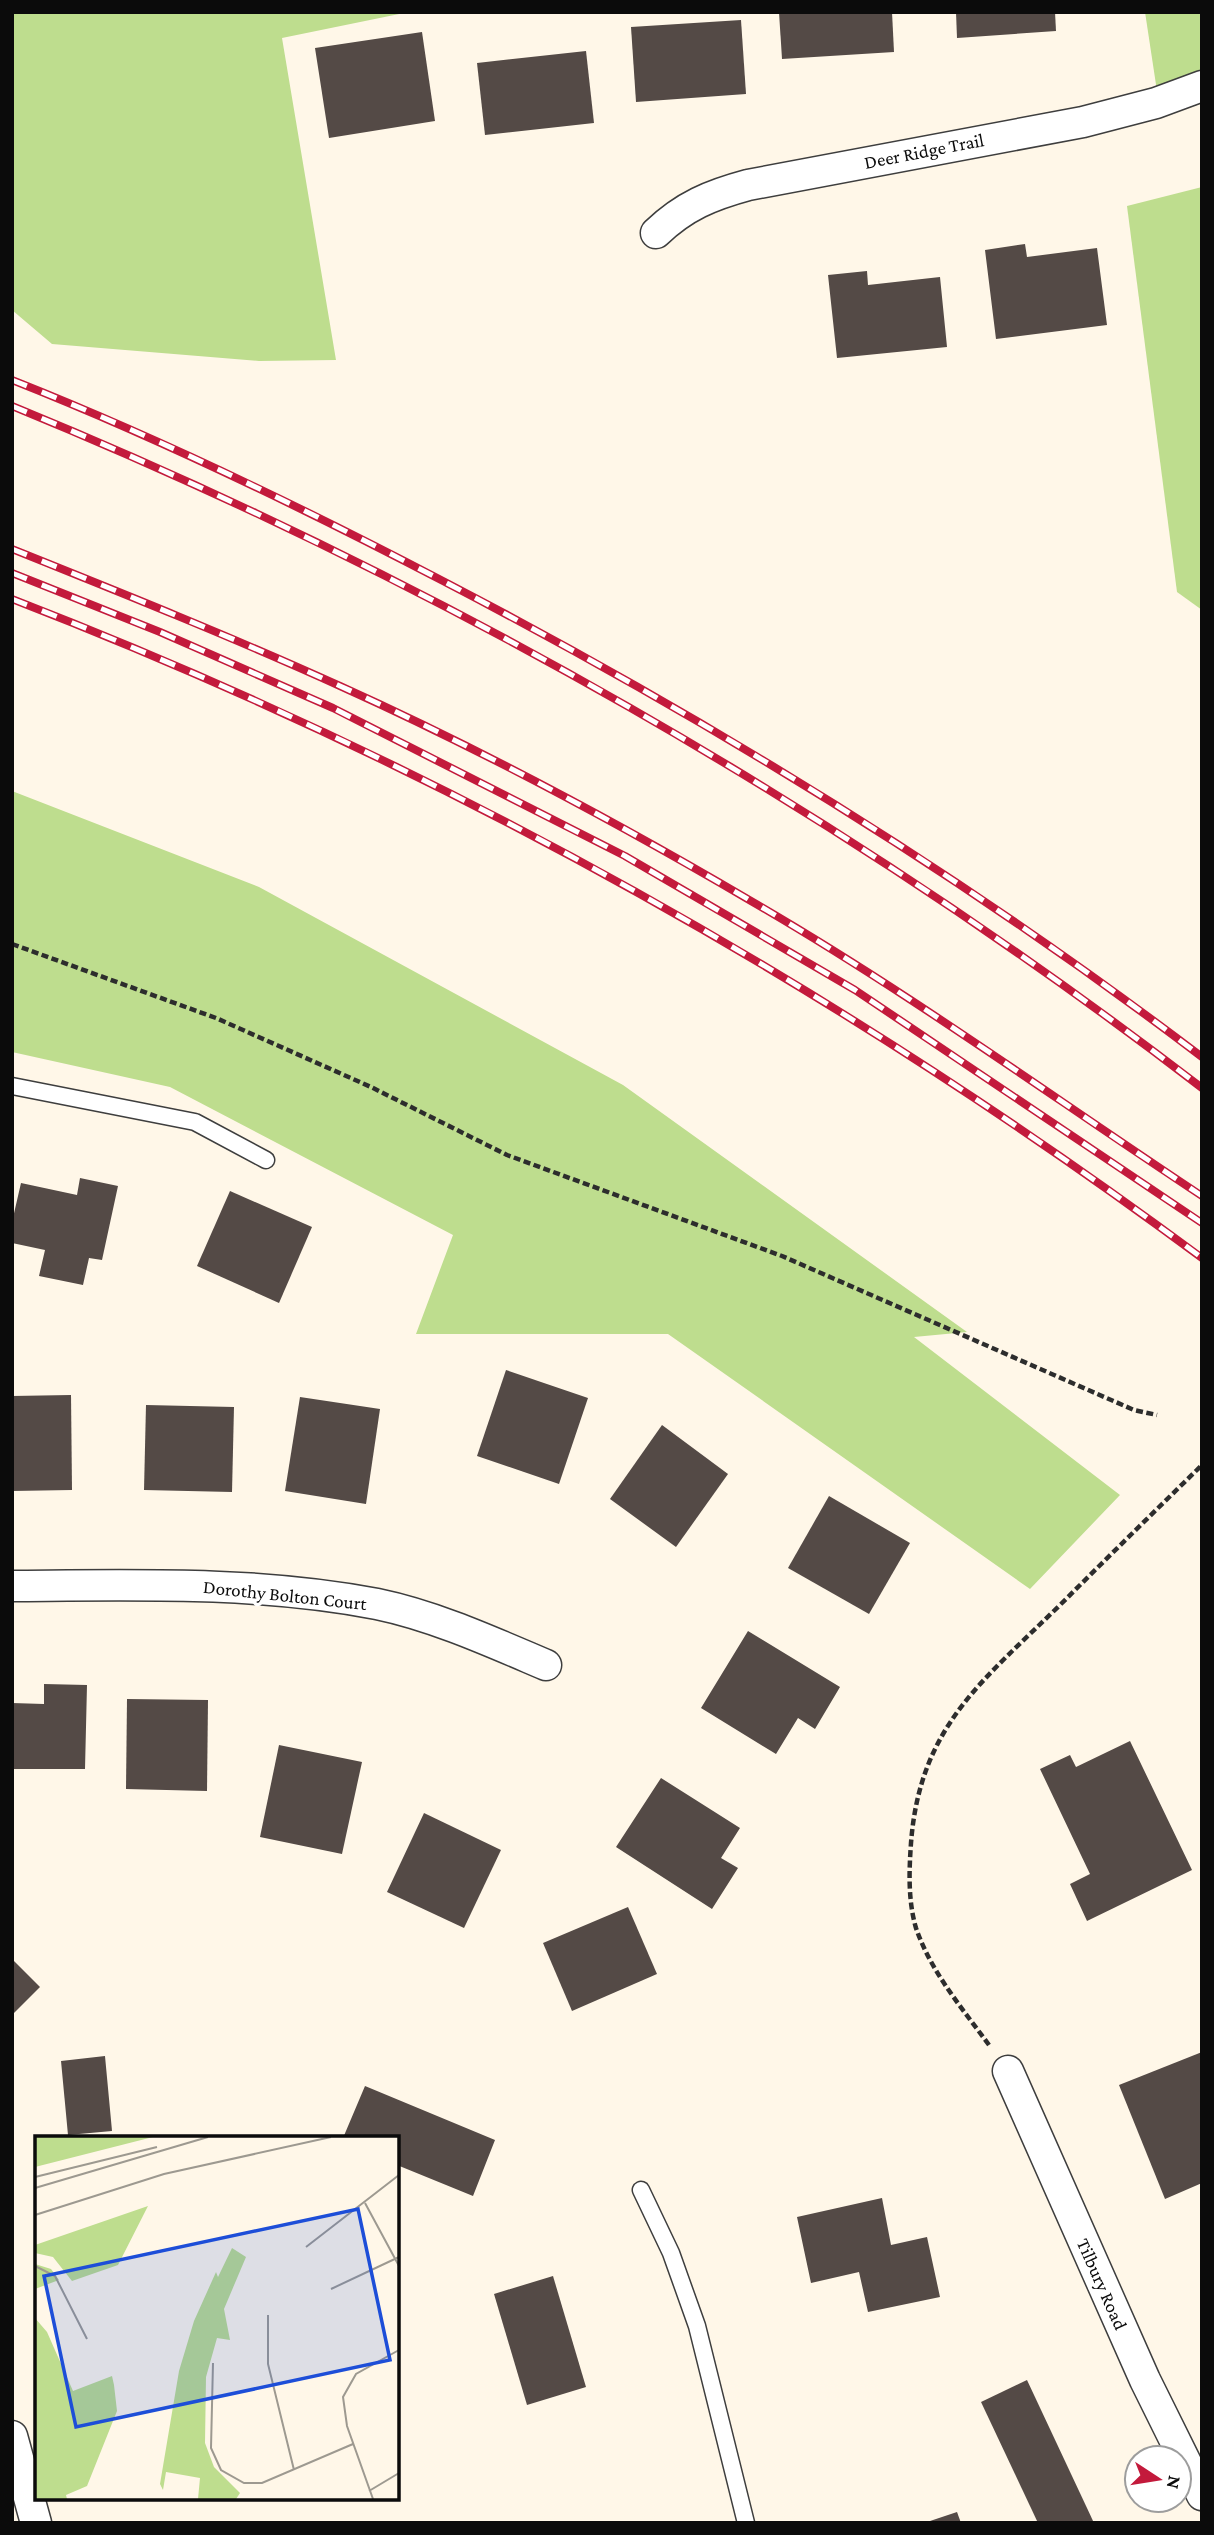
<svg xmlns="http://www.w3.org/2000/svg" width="1214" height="2535" font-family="'Crimson Pro',serif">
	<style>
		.forest { fill: #bedd8e }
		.building { fill: #544a46 }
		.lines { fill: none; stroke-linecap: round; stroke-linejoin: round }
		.service-casing { stroke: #3e3e3e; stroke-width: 19 }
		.minor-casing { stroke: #3e3e3e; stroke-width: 33 }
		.path { stroke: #2d2d2d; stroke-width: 4.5; stroke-dasharray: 7 3.5; stroke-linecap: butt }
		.service { stroke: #fff; stroke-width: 16 }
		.minor { stroke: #fff; stroke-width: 30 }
		.rail-casing { stroke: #c31a3c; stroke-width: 8 }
		.rail { stroke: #fff; stroke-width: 5; stroke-dasharray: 16; stroke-linecap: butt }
		.labels { text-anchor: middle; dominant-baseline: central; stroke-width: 7; stroke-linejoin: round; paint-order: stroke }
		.street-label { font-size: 19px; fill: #0b0b0b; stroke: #fff }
		.inset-road { fill: none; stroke: #9d9990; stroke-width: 2 }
		.view { fill: #1d4ed8; fill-opacity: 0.15; stroke: #1d4ed8; stroke-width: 3.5 }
		.inset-edge { fill: none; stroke: #0b0b0b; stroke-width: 3.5 }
	</style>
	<rect width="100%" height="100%" fill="#fff7e8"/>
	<!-- forest -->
	<g class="forest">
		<path d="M 12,12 L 409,12 L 282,38 L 336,360 L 259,361 L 52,344 L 12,310 Z"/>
		<path d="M 1145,12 L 1202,12 L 1202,98 L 1160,111 Z"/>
		<path d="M 1202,187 L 1202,610 L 1177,592 L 1127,206 Z"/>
		<path d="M 12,791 L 259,887 L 623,1085 L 967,1332 L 914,1337 L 1120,1495 L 1030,1589 L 668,1334 L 416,1334 L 453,1235 L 170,1087 L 12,1052 Z"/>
	</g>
	<!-- building -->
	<g class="building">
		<path d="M 779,12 L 892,12 L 894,52 L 782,59 Z"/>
		<path d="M 956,12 L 1055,12 L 1056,31 L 957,38 Z"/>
		<path d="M 741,20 L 746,94 L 636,102 L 631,27 Z"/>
		<path d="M 422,32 L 435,121 L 329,138 L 315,48 Z"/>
		<path d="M 586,51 L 594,123 L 485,135 L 477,63 Z"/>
		<path d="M 1025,244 L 1027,257 L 1097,248 L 1107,325 L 996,339 L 985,250 Z"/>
		<path d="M 867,271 L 868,285 L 940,277 L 947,347 L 837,358 L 828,275 Z"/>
		<path d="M 80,1178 L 118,1186 L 102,1260 L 89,1258 L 83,1285 L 39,1276 L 45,1250 L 12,1243 L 12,1222 L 21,1183 L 77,1195 Z"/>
		<path d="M 230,1191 L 312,1227 L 279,1303 L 197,1266 Z"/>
		<path d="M 506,1370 L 588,1398 L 559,1484 L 477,1456 Z"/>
		<path d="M 71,1395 L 72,1490 L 12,1491 L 12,1396 Z"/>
		<path d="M 300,1397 L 380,1409 L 366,1504 L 285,1491 Z"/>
		<path d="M 146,1405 L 234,1407 L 232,1492 L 144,1490 Z"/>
		<path d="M 662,1425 L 728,1474 L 676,1547 L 610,1499 Z"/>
		<path d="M 829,1496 L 910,1543 L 869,1614 L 788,1568 Z"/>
		<path d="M 748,1631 L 840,1687 L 815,1729 L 798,1718 L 776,1754 L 701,1708 Z"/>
		<path d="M 44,1684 L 87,1685 L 85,1769 L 12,1769 L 12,1703 L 44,1704 Z"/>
		<path d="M 127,1699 L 208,1700 L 207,1791 L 126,1789 Z"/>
		<path d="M 1130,1741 L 1192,1870 L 1087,1921 L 1070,1884 L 1090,1874 L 1040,1769 L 1070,1755 L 1076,1767 Z"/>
		<path d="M 279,1745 L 362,1762 L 342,1854 L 260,1837 Z"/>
		<path d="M 661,1778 L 740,1828 L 721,1858 L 738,1868 L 712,1909 L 616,1847 Z"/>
		<path d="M 424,1813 L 501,1850 L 464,1928 L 387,1892 Z"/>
		<path d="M 628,1907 L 657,1974 L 572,2011 L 543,1943 Z"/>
		<path d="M 12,1959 L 40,1987 L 12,2015 Z"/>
		<path d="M 1202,2052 L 1202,2183 L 1165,2199 L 1119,2085 Z"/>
		<path d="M 105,2056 L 112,2131 L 68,2135 L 61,2061 Z"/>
		<path d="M 365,2086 L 495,2140 L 473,2196 L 397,2165 L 397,2138 L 343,2138 Z"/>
		<path d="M 882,2198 L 891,2245 L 927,2237 L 940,2297 L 868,2312 L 859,2272 L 811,2283 L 797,2217 Z"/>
		<path d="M 553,2276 L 586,2387 L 527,2405 L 494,2294 Z"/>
		<path d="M 1027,2380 L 1094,2523 L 1038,2523 L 981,2402 Z"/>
		<path d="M 957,2512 L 961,2523 L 927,2523 L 927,2522 Z"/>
	</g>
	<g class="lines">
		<!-- service casing -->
		<g class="service-casing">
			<g id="service">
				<path d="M 12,1086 L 195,1122 L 266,1160"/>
				<path d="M 641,2190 L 671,2253 L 697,2326 L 746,2523"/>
			</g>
		</g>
		<!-- minor casing -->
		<g class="minor-casing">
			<g id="minor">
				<path d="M 656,233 C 684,206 711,195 748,185 L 1083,122 L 1156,103 L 1202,86"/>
				<path d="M 12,1586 C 134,1585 257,1581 377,1604 C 435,1616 492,1642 546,1665"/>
				<path d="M 1008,2071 L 1145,2380 L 1202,2495"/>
				<path d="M 12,2436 L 36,2523"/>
			</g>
		</g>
		<!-- path -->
		<g class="path">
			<path d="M 12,944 L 216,1018 L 371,1087 L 507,1155 L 782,1256 L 1134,1410 L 1157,1415"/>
			<path d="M 989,2045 C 962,2008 931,1972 916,1928 C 908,1901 909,1871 911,1843 C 920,1725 984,1680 1062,1603 C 1108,1557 1155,1511 1202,1465"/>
		</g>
		<!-- service -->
		<use href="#service" class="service"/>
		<!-- minor -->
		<use href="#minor" class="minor"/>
		<!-- rail casing -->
		<g class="rail-casing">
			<g id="rail">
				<path d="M 12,380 C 159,438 303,508 443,581 C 708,719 964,876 1202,1057"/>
				<path d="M 12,406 C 435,579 840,810 1202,1088"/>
				<path d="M 12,549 C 122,593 232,637 340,686 C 480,749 618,823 751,901 C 907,991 1052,1097 1202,1196"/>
				<path d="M 12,573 L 160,632 L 333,708 L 625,856 L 855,990 L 1202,1223"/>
				<path d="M 12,599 C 439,764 834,985 1202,1258"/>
			</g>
		</g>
		<!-- rail -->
		<use href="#rail" class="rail"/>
	</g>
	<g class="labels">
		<!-- street labels -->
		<g class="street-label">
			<text transform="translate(924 151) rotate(-11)">Deer Ridge Trail</text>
			<text transform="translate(285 1595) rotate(6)">Dorothy Bolton Court</text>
			<text transform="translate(1102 2284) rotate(66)">Tilbury Road</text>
		</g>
	</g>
	<!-- overview -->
	<g transform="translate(35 2136)">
		<rect width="364" height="364" fill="#fff7e8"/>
		<path d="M 0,1 L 118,1 L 0,31 ZM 113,70 L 83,129 L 37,145 L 18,121 L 0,117 L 0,109 ZM 197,112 L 211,121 L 189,173 L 195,204 L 182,202 L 171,241 L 170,307 L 179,331 L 205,357 L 201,363 L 163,363 L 165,342 L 131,336 L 128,354 L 125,348 L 144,235 L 159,185 L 181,136 L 183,141 ZM 0,128 L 16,133 L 24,144 L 0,153 ZM 0,182 L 12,196 L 38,255 L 77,240 L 79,249 L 82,275 L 52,350 L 31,359 L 32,363 L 0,363 Z" fill="#bedd8e"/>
		<path class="inset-road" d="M 0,41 L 122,11M 0,52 L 173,1M 330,67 L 364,130M 0,79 L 129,38 L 296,1M 271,111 L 364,39M 0,130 L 20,140 L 52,203M 296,153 L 364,121M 233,179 L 233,228 L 259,334M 178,227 L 176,312 L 186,334 L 209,347 L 227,347 L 318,308M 334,355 L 364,337M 338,363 L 312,290 L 308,261 L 321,238 L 364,214"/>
		<path class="view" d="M 323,73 L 355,224 L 41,291 L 9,140 Z"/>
		<rect width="364" height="364" class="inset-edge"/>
	</g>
	<!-- border -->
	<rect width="1214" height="2535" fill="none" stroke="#0b0b0b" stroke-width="28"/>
	<!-- north arrow -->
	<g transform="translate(1158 2479) rotate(102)"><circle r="33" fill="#ffffff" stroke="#9d9d9d" stroke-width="2"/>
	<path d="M0-5L12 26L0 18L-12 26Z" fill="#c31a3c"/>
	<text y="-10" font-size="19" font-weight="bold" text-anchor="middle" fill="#0b0b0b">N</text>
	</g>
</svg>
